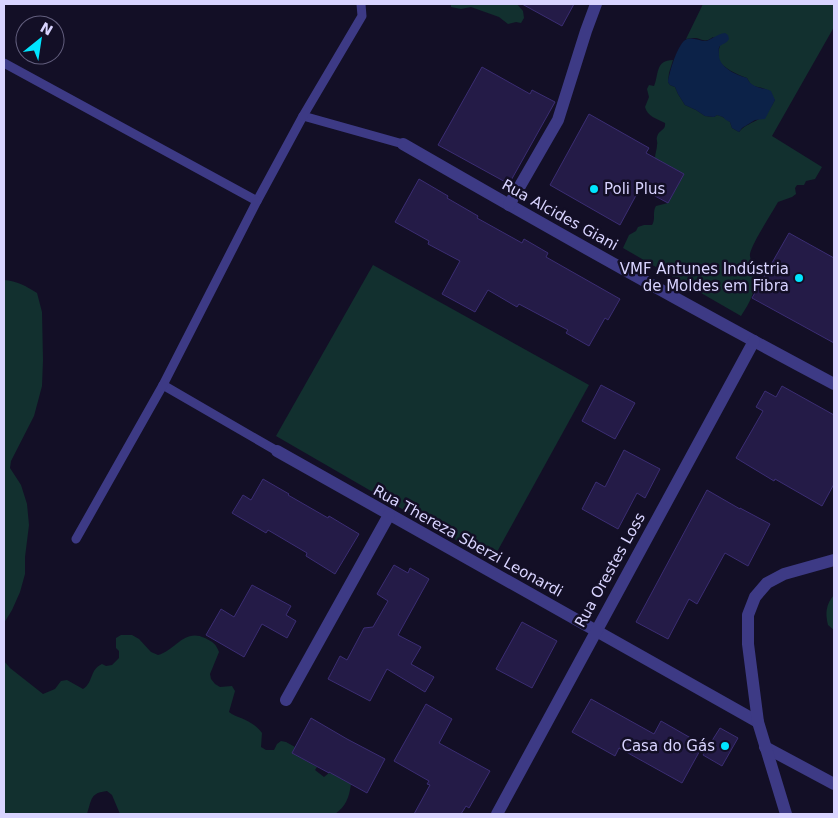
<svg xmlns="http://www.w3.org/2000/svg" width="838" height="818" font-family="'DejaVu Sans',sans-serif">
	<style>
		.green { fill: #12302f }
		.water { fill: #0c2248 }
		.building { fill: #241b47; stroke: #3b2d73 }
		.lines { fill: none; stroke-linecap: round; stroke-linejoin: round }
		.lane { stroke: #3d3a85; stroke-width: 9 }
		.street { stroke: #3d3a85; stroke-width: 12 }
		.poi-dot { fill: #00e5ff; stroke: #130f26; stroke-width: 2 }
		.labels { text-anchor: middle; dominant-baseline: central; stroke-width: 5; stroke-linejoin: round; paint-order: stroke }
		.poi-label { font-size: 15px; fill: #d9d4ff; stroke: #130f26; text-anchor: end }
		.street-label { font-size: 15px; fill: #d9d4ff; stroke: #130f26 }
	</style>
	<rect width="100%" height="100%" fill="#130f26"/>
	<!-- green -->
	<g class="green">
		<path d="M 451,4 L 517,4 L 523,11 L 524,18 L 521,23 L 516,22 L 508,24 L 499,17 L 471,7 L 461,9 L 451,7 Z"/>
		<path d="M 703,4 L 834,4 L 834,27 L 772,136 L 822,167 L 815,179 L 806,181 L 804,185 L 797,185 L 795,188 L 796,194 L 792,197 L 778,202 C 772,213 752,243 750,254 C 749,259 754,263 754,268 C 757,289 752,299 741,316 L 623,248 L 629,235 L 636,231 L 638,227 L 644,225 L 652,225 C 656,219 652,212 656,206 L 668,203 L 684,174 L 655,158 C 655,154 657,149 657,145 C 658,142 656,140 657,137 C 659,129 666,131 665,123 C 657,119 647,116 645,107 L 649,97 L 647,89 L 649,85 L 654,86 C 659,75 655,60 673,60 L 669,73 L 668,82 L 670,85 L 675,87 L 678,94 L 685,105 L 696,110 L 705,116 L 714,117 L 717,115 C 722,116 726,119 730,122 L 732,128 L 739,132 C 745,125 752,123 759,119 C 767,115 771,107 775,100 C 772,97 770,92 767,90 C 759,85 752,90 747,78 C 736,74 724,69 718,59 L 719,49 L 720,46 L 713,37 C 704,44 702,38 694,38 C 691,38 688,39 686,39 Z"/>
		<path d="M 373,265 L 589,385 L 492,561 L 276,436 Z"/>
		<path d="M 4,280 C 17,281 26,286 37,293 L 42,312 L 43,360 L 42,386 L 34,416 L 11,461 L 10,468 L 21,485 L 27,504 L 29,525 L 25,557 L 25,574 L 20,592 L 12,610 L 4,623 Z"/>
		<path d="M 834,595 L 834,630 L 828,625 C 825,613 826,604 834,595 Z"/>
		<path d="M 121,635 L 132,635 L 139,639 L 151,652 L 158,655 C 176,650 184,628 205,638 C 213,642 216,644 219,652 L 210,674 L 211,679 L 215,684 L 220,687 L 232,686 L 235,691 L 229,712 C 233,715 236,716 241,718 C 249,721 257,726 262,733 L 261,747 L 266,750 L 274,750 L 277,744 L 281,741 L 286,742 L 295,747 L 292,753 L 317,767 L 315,770 L 324,777 L 329,773 L 333,774 L 351,784 C 349,798 346,806 335,814 L 120,814 L 112,795 L 107,791 C 90,793 92,799 87,814 L 4,814 L 4,661 L 10,668 L 43,694 L 55,689 L 61,681 L 67,680 L 83,689 C 94,682 89,670 102,664 L 106,666 L 112,665 L 119,658 L 119,651 L 116,648 L 116,638 Z"/>
	</g>
	<!-- water -->
	<path class="water" d="M 725,33 L 728,35 L 729,39 C 726,44 724,43 720,46 C 718,48 719,51 719,54 C 718,67 736,75 747,78 C 752,89 762,87 771,91 L 775,100 L 765,119 L 755,120 L 742,128 L 739,132 L 732,128 L 730,122 L 726,120 L 723,117 L 717,115 L 714,117 L 705,116 L 696,110 L 685,105 L 678,94 L 675,87 L 670,85 L 668,82 C 669,73 678,42 687,39 C 694,37 699,41 706,41 C 711,40 717,34 725,33 Z"/>
	<!-- building -->
	<g class="building">
		<path d="M 522,4 L 574,4 L 562,26 Z"/>
		<path d="M 482,67 L 530,94 L 532,90 L 555,102 L 509,184 L 438,145 Z"/>
		<path d="M 589,114 L 649,148 L 646,153 L 684,174 L 668,203 L 640,188 L 620,225 L 550,185 Z"/>
		<path d="M 419,179 L 448,196 L 447,198 L 478,216 L 477,218 L 522,243 L 524,239 L 548,253 L 546,257 L 620,299 L 608,320 L 605,318 L 589,346 L 566,333 L 568,330 L 519,304 L 517,307 L 488,290 L 475,312 L 442,294 L 460,261 L 428,244 L 429,241 L 395,222 Z"/>
		<path d="M 789,233 L 834,258 L 834,343 L 752,298 Z"/>
		<path d="M 601,385 L 635,403 L 615,439 L 582,421 Z"/>
		<path d="M 782,386 L 834,415 L 834,484 L 822,506 L 775,479 L 774,481 L 736,458 L 763,411 L 756,407 L 765,391 L 776,397 Z"/>
		<path d="M 624,450 L 660,469 L 645,498 L 637,493 L 618,529 L 582,509 L 596,482 L 605,487 Z"/>
		<path d="M 263,479 L 289,494 L 288,495 L 328,518 L 329,516 L 359,534 L 335,574 L 306,556 L 307,553 L 268,530 L 266,533 L 232,513 L 243,495 L 251,500 Z"/>
		<path d="M 707,490 L 740,509 L 740,508 L 770,524 L 748,566 L 725,553 L 697,604 L 689,599 L 668,639 L 636,622 Z"/>
		<path d="M 394,565 L 408,573 L 410,568 L 429,579 L 398,635 L 421,647 L 411,664 L 434,677 L 425,692 L 387,669 L 370,701 L 328,679 L 340,656 L 347,660 L 364,628 L 373,627 L 388,601 L 377,594 Z"/>
		<path d="M 252,585 L 291,606 L 286,615 L 296,621 L 287,638 L 262,624 L 244,657 L 206,635 L 221,609 L 234,617 Z"/>
		<path d="M 522,622 L 557,641 L 532,688 L 496,669 Z"/>
		<path d="M 591,699 L 654,734 L 661,721 L 703,745 L 682,783 L 619,748 L 615,756 L 572,732 Z"/>
		<path d="M 426,704 L 452,719 L 439,743 L 490,771 L 469,808 L 466,806 L 461,814 L 414,814 L 430,785 L 427,784 L 429,781 L 394,761 Z"/>
		<path d="M 311,718 L 347,739 L 385,759 L 367,793 L 329,772 L 329,773 L 292,753 Z"/>
		<path d="M 720,728 L 738,738 L 722,766 L 703,755 Z"/>
	</g>
	<g class="lines">
		<!-- lane -->
		<g class="lane">
			<path d="M 4,63 L 257,201 L 303,116 L 403,144"/>
			<path d="M 303,116 L 362,16 L 361,4"/>
			<path d="M 163,385 L 277,451"/>
			<path d="M 76,539 L 163,385 L 257,201"/>
		</g>
		<!-- street -->
		<g class="street">
			<path d="M 403,144 C 545,226 689,307 834,384"/>
			<path d="M 509,205 L 558,120 L 586,31 L 596,4"/>
			<path d="M 277,451 L 758,722"/>
			<path d="M 286,700 L 389,515"/>
			<path d="M 765,747 L 834,784"/>
			<path d="M 497,814 L 754,341"/>
			<path d="M 786,814 L 758,722 L 748,644 L 748,615 L 755,597 L 767,583 L 784,574 L 834,560"/>
		</g>
	</g>
	<!-- markers -->
	<g class="poi-dot">
		<circle cx="594" cy="189" r="5"/>
		<circle cx="799" cy="278" r="5"/>
		<circle cx="725" cy="746" r="5"/>
	</g>
	<g class="labels">
		<!-- poi labels -->
		<g class="poi-label">
			<text x="604" y="189" text-anchor="start">Poli Plus</text>
			<text x="789" y="269">VMF Antunes Indústria<tspan x="789" dy="17">de Moldes em Fibra</tspan></text>
			<text x="715" y="746">Casa do Gás</text>
		</g>
		<!-- street labels -->
		<g class="street-label">
			<text transform="translate(560 215) rotate(29)">Rua Alcides Giani</text>
			<text transform="translate(468 541) rotate(29)">Rua Thereza Sberzi Leonardi</text>
			<text transform="translate(610 570) rotate(-61)">Rua Orestes Loss</text>
		</g>
	</g>
	<!-- border -->
	<rect width="838" height="818" fill="none" stroke="#d9d4ff" stroke-width="10"/>
	<!-- north arrow -->
	<g transform="translate(40 40) rotate(30)"><circle r="24" fill="#130f26" stroke="#625e7d"/>
	<path d="M0-4L9 19L0 12L-9 19Z" fill="#00e5ff"/>
	<text y="-8" font-size="14" font-weight="bold" text-anchor="middle" fill="#d9d4ff">N</text>
	</g>
</svg>
